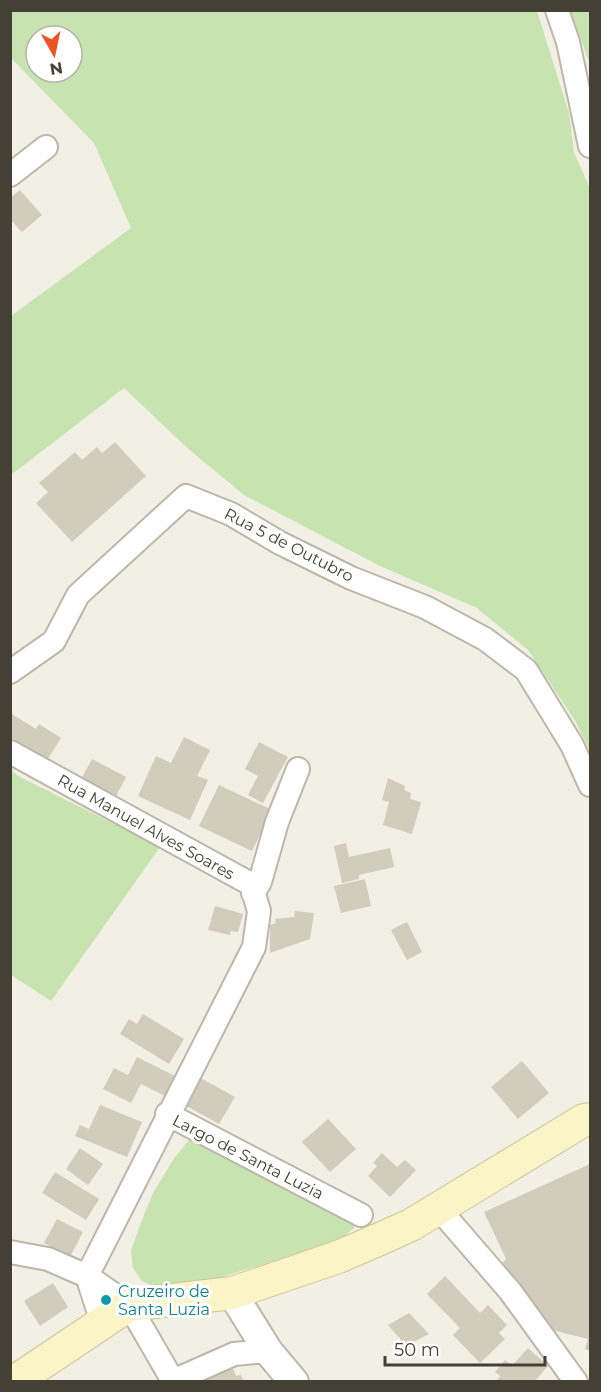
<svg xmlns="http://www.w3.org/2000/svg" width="601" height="1392" font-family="Montserrat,sans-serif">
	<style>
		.green { fill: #c7e4b0; fill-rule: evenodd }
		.building { fill: #d2ccbc }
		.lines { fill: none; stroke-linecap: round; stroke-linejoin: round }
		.minor-casing { stroke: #bcb7a9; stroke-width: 26 }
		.tertiary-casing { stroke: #bcb7a9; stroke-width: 32 }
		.secondary-casing { stroke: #cfc697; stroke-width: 34 }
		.minor { stroke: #fff; stroke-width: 22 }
		.tertiary { stroke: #fff; stroke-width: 28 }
		.secondary { stroke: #fbf4c6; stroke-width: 32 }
		.culture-dot { fill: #0f9aa8; stroke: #fff; stroke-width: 2 }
		.labels { text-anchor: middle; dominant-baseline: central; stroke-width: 6; stroke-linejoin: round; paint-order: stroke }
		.street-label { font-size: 16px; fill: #444035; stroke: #fff }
		.culture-label { font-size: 16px; fill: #0d838f; stroke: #fff; text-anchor: start }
	</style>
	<rect width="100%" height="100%" fill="#f2efe5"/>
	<!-- green -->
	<g class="green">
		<path d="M 11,10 L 537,11 L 569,113 L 574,152 L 590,189 L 590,752 L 576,722 L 528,650 L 477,608 L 380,566 L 244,495 L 185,446 L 124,388 L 11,475 L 11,316 L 131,228 L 94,143 L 11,58 ZM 36,36 L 72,36 L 72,72 L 36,72 Z"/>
		<path d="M 571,11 L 590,11 L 590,71 L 589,62 Z"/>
		<path d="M 11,769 L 18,776 L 160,847 L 51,1001 L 11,975 Z"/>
		<path d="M 201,1137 L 355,1215 L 354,1228 L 346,1235 L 329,1243 L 213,1280 L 155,1287 L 142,1281 L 133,1268 L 131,1251 L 140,1225 L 153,1193 L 175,1157 L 188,1141 Z"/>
	</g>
	<!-- building -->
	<g class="building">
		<path d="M 20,190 L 42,215 L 22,232 L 10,219 L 10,198 Z"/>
		<path d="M 115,442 L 146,476 L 72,542 L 36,503 L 48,492 L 39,483 L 75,452 L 82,460 L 97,447 L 102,453 Z"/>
		<path d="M 10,713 L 36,729 L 39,724 L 61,738 L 46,762 L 10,739 Z"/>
		<path d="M 184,737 L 210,750 L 197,776 L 208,780 L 190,820 L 138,796 L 156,756 L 171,763 Z"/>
		<path d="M 259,742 L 288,757 L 263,803 L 248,795 L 258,776 L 245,769 Z"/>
		<path d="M 92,759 L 126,777 L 114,800 L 80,781 Z"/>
		<path d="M 388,778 L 405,786 L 404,790 L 411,793 L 410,799 L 421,802 L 412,834 L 383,825 L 389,802 L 382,800 Z"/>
		<path d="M 219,785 L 272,810 L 252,851 L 199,826 Z"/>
		<path d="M 346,843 L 349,857 L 390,848 L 394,867 L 359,875 L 359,879 L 342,883 L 334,846 Z"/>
		<path d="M 365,879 L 371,906 L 341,913 L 334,886 Z"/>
		<path d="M 215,906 L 243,914 L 238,932 L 231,931 L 230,935 L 208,930 Z"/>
		<path d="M 295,911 L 314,913 L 310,939 L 270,953 L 270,925 L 276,923 L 275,919 L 294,917 Z"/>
		<path d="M 407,922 L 422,952 L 407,960 L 391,930 Z"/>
		<path d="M 143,1014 L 184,1039 L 169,1064 L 120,1034 L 129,1019 L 137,1024 Z"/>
		<path d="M 137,1057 L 179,1078 L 169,1098 L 141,1084 L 131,1103 L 103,1089 L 114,1068 L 128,1075 Z"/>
		<path d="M 522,1061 L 549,1093 L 518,1119 L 491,1087 Z"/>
		<path d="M 199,1077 L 235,1097 L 219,1124 L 183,1104 Z"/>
		<path d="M 100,1105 L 142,1122 L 127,1157 L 75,1136 L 80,1125 L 89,1129 Z"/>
		<path d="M 328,1119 L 356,1149 L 330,1172 L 302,1142 Z"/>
		<path d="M 80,1148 L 103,1164 L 88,1185 L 66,1169 Z"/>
		<path d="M 382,1153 L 397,1167 L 405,1160 L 416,1170 L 390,1197 L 368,1176 L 377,1166 L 373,1163 Z"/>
		<path d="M 590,1164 L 590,1351 L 585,1349 L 588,1339 L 548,1329 L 499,1266 L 506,1259 L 484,1212 Z"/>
		<path d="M 55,1172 L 99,1199 L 86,1220 L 42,1193 Z"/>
		<path d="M 57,1219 L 83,1232 L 70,1257 L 44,1243 Z"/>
		<path d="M 445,1276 L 480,1313 L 488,1305 L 507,1325 L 499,1333 L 505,1339 L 480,1363 L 453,1335 L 460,1328 L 427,1294 Z"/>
		<path d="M 53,1283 L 68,1307 L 40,1326 L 24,1301 Z"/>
		<path d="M 409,1313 L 429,1334 L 406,1346 L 388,1325 Z"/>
		<path d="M 528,1348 L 548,1366 L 534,1382 L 496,1382 L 500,1376 L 495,1372 L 505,1360 L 512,1366 Z"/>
		<path d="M 232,1366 L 236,1376 L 241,1375 L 244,1382 L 196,1382 Z"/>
	</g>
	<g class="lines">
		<!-- minor casing -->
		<g class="minor-casing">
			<g id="minor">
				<path d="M 557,10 L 568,42 L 590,146"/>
				<path d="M 10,175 L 46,147"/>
				<path d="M 10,672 L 54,641 L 78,595 L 186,496 L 231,514 L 280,543 L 351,578 L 425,607 L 485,639 L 526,670 L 572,745 L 590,785"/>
				<path d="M 10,752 L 251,884 L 259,911 L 254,947 L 87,1276 L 129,1305 L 173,1381 L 234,1354 L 268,1351"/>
				<path d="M 253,893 L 260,882 L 277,822 L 298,769"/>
				<path d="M 167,1114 L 361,1215"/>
				<path d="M 439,1209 L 510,1291 L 576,1382"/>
				<path d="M 10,1252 L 48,1259 L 87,1276 L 102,1322"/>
			</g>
		</g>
		<!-- tertiary casing -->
		<g class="tertiary-casing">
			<path id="tertiary" d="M 232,1293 L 268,1351 L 294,1382"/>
		</g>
		<!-- secondary casing -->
		<g class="secondary-casing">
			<path id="secondary" d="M 14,1382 L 129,1305 L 232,1293 L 338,1257 L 373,1242 L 411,1225 L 584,1120 L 590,1119"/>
		</g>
		<!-- minor -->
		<use href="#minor" class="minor"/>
		<!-- tertiary -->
		<use href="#tertiary" class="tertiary"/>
		<!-- secondary -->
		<use href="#secondary" class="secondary"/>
	</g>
	<!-- markers -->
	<circle class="culture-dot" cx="106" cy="1300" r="6"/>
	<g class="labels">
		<!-- street labels -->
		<g class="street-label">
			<text transform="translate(289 545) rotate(27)">Rua 5 de Outubro</text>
			<text transform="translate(146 827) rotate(29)">Rua Manuel Alves Soares</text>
			<text transform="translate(248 1157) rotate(27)">Largo de Santa Luzia</text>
		</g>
		<!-- culture labels -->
		<g class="culture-label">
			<text x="118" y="1291">Cruzeiro de<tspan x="118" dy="18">Santa Luzia</tspan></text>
		</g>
	</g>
	<!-- border -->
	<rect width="601" height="1392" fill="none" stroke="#444035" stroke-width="24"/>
	<!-- north arrow -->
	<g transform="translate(54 54) rotate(171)"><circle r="28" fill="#ffffff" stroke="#b4b3ae" stroke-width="1.5"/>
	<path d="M0-4.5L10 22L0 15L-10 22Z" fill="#ed5421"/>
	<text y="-9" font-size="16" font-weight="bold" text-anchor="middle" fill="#444035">N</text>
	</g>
	<!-- scale -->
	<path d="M385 1356v9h160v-9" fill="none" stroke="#444035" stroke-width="3"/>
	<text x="394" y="1356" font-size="18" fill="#444035" stroke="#ffffff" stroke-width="4.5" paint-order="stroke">50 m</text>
</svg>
